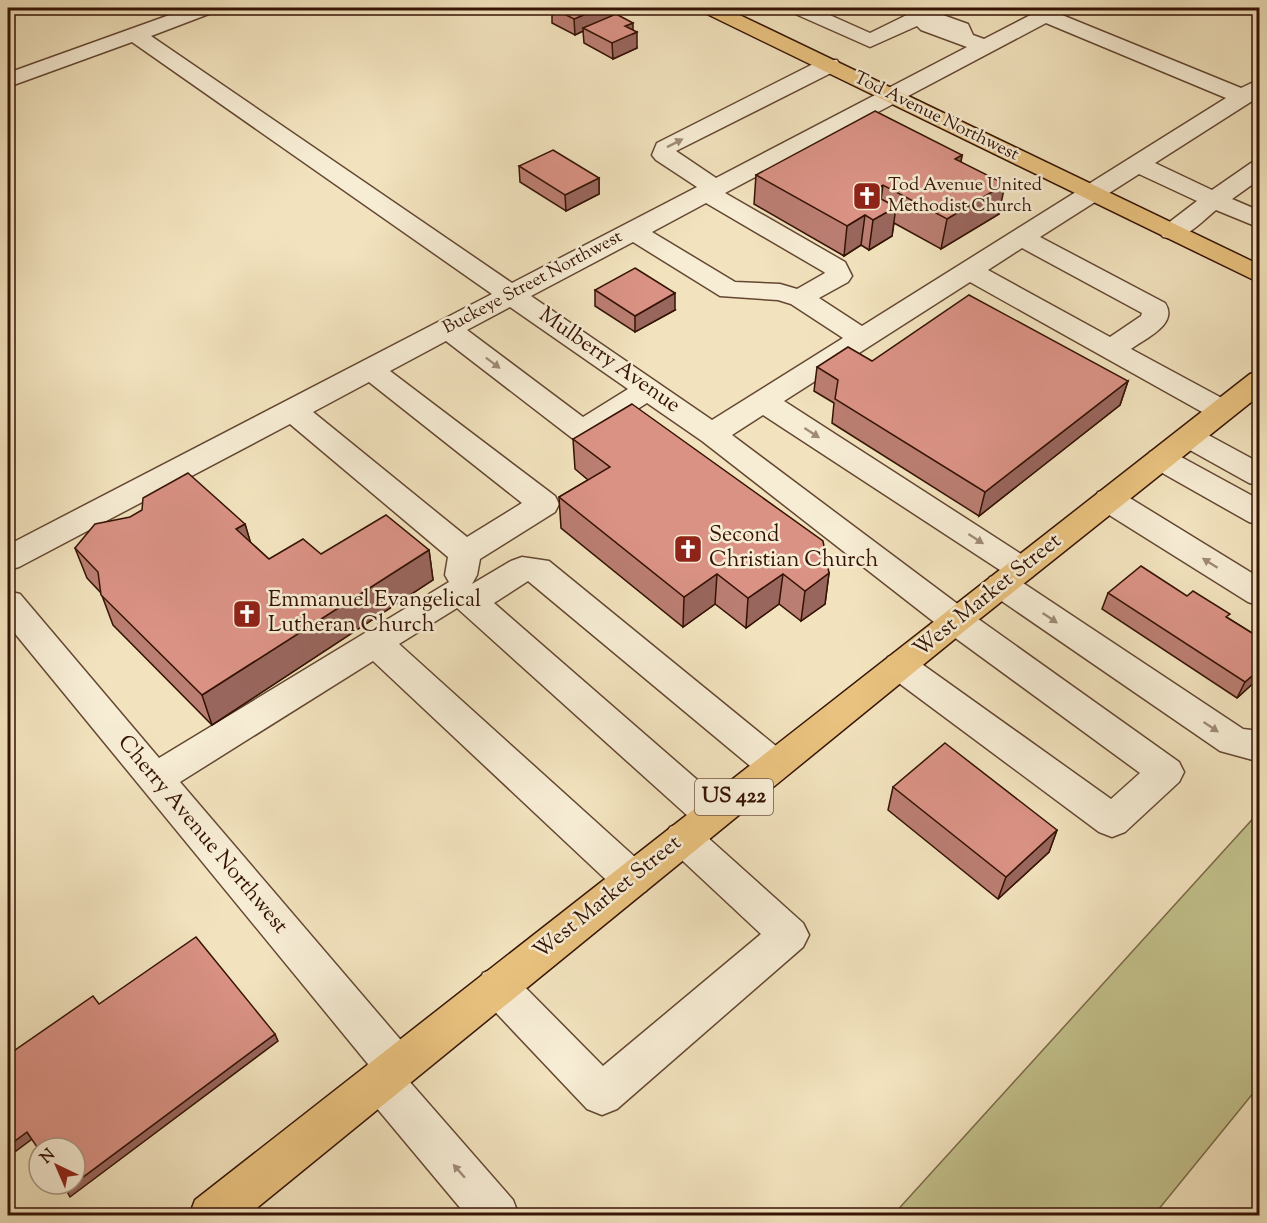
<svg xmlns="http://www.w3.org/2000/svg" width="1267" height="1223" font-family="'Sorts Mill Goudy',serif">
	<style>
		.green { fill: #c2c18c; stroke: #7c6a48; stroke-width: 1.5 }
		.lines { fill: none; stroke-linecap: round; stroke-linejoin: round }
		.minor-casing { stroke: #644732; stroke-width: 3 }
		.major-casing { stroke: #351304; stroke-width: 3 }
		.minor { fill: #f7edd5; fill-rule: evenodd }
		.major { fill: #e9c27f; fill-rule: evenodd }
		.wall { fill: #bb7e72; stroke: #351304; stroke-width: 1.5 }
		.shaded-wall { fill: #99665d; stroke: #351304; stroke-width: 1.5 }
		.building { fill: #da9285; stroke: #351304; stroke-width: 1.5 }
		.oneway { fill: #a08b77 }
		.labels { text-anchor: middle; dominant-baseline: central; stroke-width: 5; stroke-linejoin: round; paint-order: stroke }
		.far-street-label { font-size: 18px; fill: #351304; stroke: #f7edd5 }
		.far-poi-label { font-size: 18px; fill: #351304; stroke: #f7edd5; text-anchor: start }
		.shield { fill: #f7edd5; stroke: #6f5443; stroke-width: 1.5 }
		.shield-label { font-size: 21px; font-weight: bold; fill: #351304 }
		.street-label { font-size: 22px; fill: #351304; stroke: #f7edd5 }
		.poi-label { font-size: 22px; fill: #351304; stroke: #f7edd5; text-anchor: start }
	</style>
	<rect width="100%" height="100%" fill="#f2e3be"/>
	<filter id="stains"><feTurbulence type="fractalNoise" baseFrequency=".00333" numOctaves="4"/><feColorMatrix values="0 0 0 0 .2 0 0 0 0 .09 0 0 0 0 .02 0 0 0 .5 -.17"/></filter>
	<radialGradient id="worn" r=".72"><stop offset=".6" stop-color="#630" stop-opacity="0"/><stop offset="1" stop-color="#630" stop-opacity=".3"/></radialGradient>
	<!-- green -->
	<path class="green" d="M 1259,812 L 1259,1086 L 1154,1215 L 893,1215 Z"/>
	<g class="lines">
		<!-- minor casing -->
		<g class="minor-casing">
			<g id="minor">
				<path d="M 189,8 L 217,8 L 214,12 L 151,36 L 512,283 L 697,187 L 656,160 L 652,155 L 657,143 L 821,60 L 837,60 L 840,65 L 837,70 L 676,151 L 716,178 L 967,47 L 921,30 L 917,26 L 870,47 L 791,12 L 788,8 L 814,8 L 870,33 L 921,8 L 946,8 L 940,14 L 968,24 L 973,35 L 984,39 L 1044,8 L 1069,8 L 1062,15 L 1241,88 L 1260,79 L 1260,96 L 1155,163 L 1212,190 L 1251,163 L 1260,161 L 1260,179 L 1232,199 L 1260,211 L 1260,228 L 1216,210 C 1201,222 1184,243 1163,237 L 1159,232 L 1163,227 L 1197,201 L 1139,174 L 1040,237 L 1165,303 C 1179,324 1146,338 1131,349 L 1231,403 L 1235,410 L 1231,417 L 1221,419 L 1211,417 L 970,282 L 784,401 L 1032,561 L 1037,569 L 1032,577 L 1017,579 L 1243,729 L 1260,731 L 1260,759 L 1253,760 L 1220,751 L 990,593 L 985,585 L 990,577 L 1006,574 L 763,415 L 732,435 L 967,611 L 1179,762 L 1184,772 L 1179,782 L 1125,832 L 1112,837 L 1099,832 L 888,675 L 883,666 L 888,657 L 900,653 L 912,657 L 1111,799 L 1140,773 L 943,629 L 702,441 L 647,403 L 592,438 L 582,441 L 572,438 L 446,341 L 390,371 L 555,496 L 559,504 L 555,512 L 480,559 L 477,575 L 472,584 L 511,561 L 522,557 L 549,561 L 787,755 L 792,765 L 787,775 L 774,780 L 761,775 L 528,581 L 494,603 L 725,804 L 731,815 L 725,826 L 712,831 L 699,826 L 457,608 L 399,644 L 646,867 L 651,879 L 646,891 L 632,896 L 618,891 L 373,661 L 180,782 L 411,1052 L 417,1066 L 409,1081 L 513,1200 L 519,1216 L 467,1216 L 365,1094 L 359,1080 L 368,1064 L 8,625 L 8,591 L 20,594 L 159,758 L 449,582 L 445,575 L 448,557 L 290,424 L 19,567 L 8,570 L 8,545 L 492,294 L 132,42 L 8,87 L 8,73 ZM 1046,23 L 1226,98 L 862,326 L 819,298 L 848,282 L 852,276 L 845,262 L 725,193 ZM 706,203 L 824,272 L 825,273 L 797,289 L 780,284 L 735,282 L 652,232 ZM 633,242 L 720,296 L 778,300 L 791,304 L 843,338 L 712,420 L 531,296 ZM 1022,248 L 1142,313 L 1141,316 L 1110,337 L 988,270 ZM 510,307 L 628,389 L 583,417 L 467,330 ZM 369,382 L 522,503 L 467,537 L 313,412 Z"/>
				<path d="M 1189,427 L 1199,430 L 1260,463 L 1260,486 L 1249,483 L 1179,444 L 1174,437 L 1179,430 Z"/>
				<path d="M 1161,449 L 1172,452 L 1260,500 L 1260,525 L 1249,522 L 1150,466 L 1146,459 L 1150,452 Z"/>
				<path d="M 1109,489 L 1120,492 L 1260,578 L 1260,606 L 1248,602 L 1098,508 L 1094,500 L 1098,492 Z"/>
				<path d="M 683,822 L 696,827 L 803,923 L 809,935 L 803,947 L 617,1109 L 602,1115 L 587,1109 L 483,999 L 477,986 L 483,973 L 497,967 L 511,973 L 603,1066 L 761,934 L 670,849 L 664,838 L 670,827 Z"/>
			</g>
		</g>
		<!-- major casing -->
		<g class="major-casing">
			<g id="major">
				<path d="M 700,8 L 725,8 L 1260,265 L 1260,283 L 703,12 Z"/>
				<path d="M 1260,371 L 1260,395 L 967,629 L 247,1216 L 189,1216 L 195,1200 L 1250,374 Z"/>
			</g>
		</g>
		<!-- minor -->
		<use href="#minor" class="minor"/>
		<!-- major -->
		<use href="#major" class="major"/>
	</g>
	<!-- wall -->
	<g class="wall">
		<path d="M 510,8 L 525,8 L 517,11 Z"/>
		<path d="M 552,8 L 612,8 L 612,15 L 633,30 L 637,48 L 613,59 L 584,43 L 583,31 L 575,35 L 552,23 Z"/>
		<path d="M 962,155 L 961,162 L 999,214 L 941,249 L 894,223 L 892,236 L 869,250 L 861,245 L 844,256 L 754,204 L 756,175 Z"/>
		<path d="M 519,166 L 599,178 L 599,194 L 566,211 L 520,182 Z"/>
		<path d="M 595,290 L 675,310 L 635,332 L 595,306 Z"/>
		<path d="M 872,361 L 1128,381 L 1120,405 L 979,516 L 832,423 L 834,403 L 814,391 L 817,367 Z"/>
		<path d="M 573,439 L 829,573 L 825,604 L 801,621 L 779,604 L 746,628 L 715,604 L 683,627 L 561,528 L 559,497 L 588,480 L 575,469 Z"/>
		<path d="M 245,524 L 250,542 L 269,559 L 321,554 L 429,550 L 433,580 L 212,725 L 113,625 L 101,593 L 87,578 L 75,548 Z"/>
		<path d="M 1108,593 L 1187,596 L 1228,618 L 1260,638 L 1260,677 L 1237,698 L 1102,609 Z"/>
		<path d="M 893,787 L 1057,830 L 1049,852 L 998,899 L 888,810 Z"/>
	</g>
	<!-- shaded-wall -->
	<g class="shaded-wall">
		<path d="M 517,8 L 525,8 L 517,11 Z"/>
		<path d="M 600,8 L 612,8 L 612,17 L 583,28 L 583,31 L 575,35 L 574,19 Z"/>
		<path d="M 633,23 L 633,34 L 637,32 L 637,48 L 613,59 L 612,43 L 625,26 Z"/>
		<path d="M 962,155 L 957,184 L 955,159 Z"/>
		<path d="M 599,178 L 599,194 L 566,211 L 565,195 Z"/>
		<path d="M 1005,184 L 999,214 L 941,249 L 947,219 Z"/>
		<path d="M 883,185 L 879,215 L 870,193 Z"/>
		<path d="M 896,207 L 892,236 L 869,250 L 873,220 Z"/>
		<path d="M 865,215 L 861,245 L 844,256 L 847,226 Z"/>
		<path d="M 675,293 L 675,310 L 635,332 L 635,316 Z"/>
		<path d="M 1128,381 L 1120,405 L 979,516 L 985,492 Z"/>
		<path d="M 245,524 L 254,554 L 236,529 Z"/>
		<path d="M 429,550 L 433,580 L 212,725 L 202,695 Z"/>
		<path d="M 829,573 L 825,604 L 801,621 L 805,591 Z"/>
		<path d="M 717,574 L 715,604 L 683,627 L 684,597 Z"/>
		<path d="M 783,574 L 779,604 L 746,628 L 748,598 Z"/>
		<path d="M 1260,669 L 1260,677 L 1237,698 L 1245,682 Z"/>
		<path d="M 1057,830 L 1049,852 L 998,899 L 1006,877 Z"/>
		<path d="M 275,1034 L 278,1041 L 70,1197 L 66,1190 Z"/>
		<path d="M 27,1132 L 32,1139 L 8,1157 L 8,1146 Z"/>
	</g>
	<!-- building -->
	<g class="building">
		<path d="M 552,8 L 600,8 L 574,19 Z"/>
		<path d="M 616,14 L 633,23 L 625,26 L 637,32 L 612,43 L 583,28 Z"/>
		<path d="M 875,111 L 962,155 L 955,159 L 1005,184 L 947,219 L 883,185 L 870,193 L 896,207 L 873,220 L 865,215 L 847,226 L 756,175 Z"/>
		<path d="M 553,150 L 599,178 L 565,195 L 519,166 Z"/>
		<path d="M 635,268 L 675,293 L 635,316 L 595,290 Z"/>
		<path d="M 969,295 L 1128,381 L 985,492 L 835,399 L 838,380 L 817,367 L 848,347 L 872,361 Z"/>
		<path d="M 632,404 L 823,541 L 829,573 L 805,591 L 783,574 L 748,598 L 717,574 L 684,597 L 559,497 L 610,467 L 573,439 Z"/>
		<path d="M 188,473 L 245,524 L 236,529 L 269,559 L 303,539 L 321,554 L 386,515 L 429,550 L 202,695 L 101,595 L 98,572 L 75,548 L 95,524 L 130,517 L 142,510 L 143,498 Z"/>
		<path d="M 1141,566 L 1187,596 L 1193,591 L 1230,614 L 1226,617 L 1260,638 L 1260,669 L 1245,682 L 1108,593 Z"/>
		<path d="M 945,743 L 1057,830 L 1006,877 L 893,787 Z"/>
		<path d="M 196,937 L 275,1034 L 75,1183 L 75,1148 L 39,1148 L 39,1150 L 27,1132 L 8,1146 L 8,1055 L 93,996 L 99,1004 Z"/>
		<path d="M 61,1184 L 74,1184 L 66,1190 Z"/>
	</g>
	<!-- one-way arrows -->
	<defs><path id="oneway-solid" d="M-6-.8H1V-3.2L6.5 0L1 3.2V.8H-6Z" transform="scale(1.5)"/></defs>
	<g class="oneway">
		<use href="#oneway-solid" transform="translate(675 143) rotate(-27)"/>
		<use href="#oneway-solid" transform="translate(493 363) rotate(37)"/>
		<use href="#oneway-solid" transform="translate(812 433) rotate(33)"/>
		<use href="#oneway-solid" transform="translate(976 539) rotate(33)"/>
		<use href="#oneway-solid" transform="translate(1210 563) rotate(-148)"/>
		<use href="#oneway-solid" transform="translate(1050 618) rotate(34)"/>
		<use href="#oneway-solid" transform="translate(1211 727) rotate(34)"/>
		<use href="#oneway-solid" transform="translate(459 1171) rotate(-131)"/>
	</g>
	<!-- icons -->
	<defs>
		<g id="church-square" transform="scale(1.5)"><rect x="-9" y="-9" width="18" height="18" rx="4" fill="#8f2418" stroke="#f7edd5"/><path d="M-1.2-6h2.4v3.5h3.3v2.4h-3.3V6h-2.4V-.1h-3.3v-2.4h3.3Z" fill="#fff"/></g>
	</defs>
	<g fill-rule="evenodd">
		<use href="#church-square" x="867" y="196"/>
		<use href="#church-square" x="688" y="549"/>
		<use href="#church-square" x="247" y="614"/>
	</g>
	<g class="labels">
		<!-- far-street labels -->
		<g class="far-street-label">
			<text transform="translate(936 117) rotate(26)">Tod Avenue Northwest</text>
			<text transform="translate(533 283) rotate(-28)">Buckeye Street Northwest</text>
		</g>
		<!-- far-poi labels -->
		<g class="far-poi-label">
			<text x="888" y="186">Tod Avenue United<tspan x="888" dy="21">Methodist Church</tspan></text>
		</g>
		<!-- shield labels -->
		<rect class="shield" x="695" y="779" width="78" height="36" rx="4.5"/>
		<g class="shield-label">
			<text x="734" y="797">US 422</text>
		</g>
		<!-- street labels -->
		<g class="street-label">
			<text transform="translate(609 361) rotate(35)">Mulberry Avenue</text>
			<text transform="translate(988 596) rotate(-39)">West Market Street</text>
			<text transform="translate(202 835) rotate(50)">Cherry Avenue Northwest</text>
			<text transform="translate(608 898) rotate(-39)">West Market Street</text>
		</g>
		<!-- poi labels -->
		<g class="poi-label">
			<text x="709" y="536">Second<tspan x="709" dy="25">Christian Church</tspan></text>
			<text x="268" y="601">Emmanuel Evangelical<tspan x="268" dy="25">Lutheran Church</tspan></text>
		</g>
	</g>
	<!-- margin -->
	<rect width="1267" height="1223" fill="none" stroke="#f2e3be" stroke-width="30"/>
	<rect x="9" y="9" width="1249" height="1205" fill="none" stroke="#351304" stroke-width="3"/>
	<rect x="15" y="15" width="1237" height="1193" fill="none" stroke="#351304" stroke-width="1.5"/>
	<!-- north arrow -->
	<g transform="translate(57 1166) rotate(316)"><circle r="28" fill="#f7edd5" stroke="#a99681" stroke-width="1.5"/>
	<path d="M0-4.5L10 22L0 15L-10 22Z" fill="#8f2418"/>
	<text y="-9" font-size="16" font-weight="bold" text-anchor="middle" fill="#351304">N</text>
	</g>
	<rect width="100%" height="100%" filter="url(#stains)"/>
	<rect width="100%" height="100%" fill="url(#worn)"/>
</svg>
